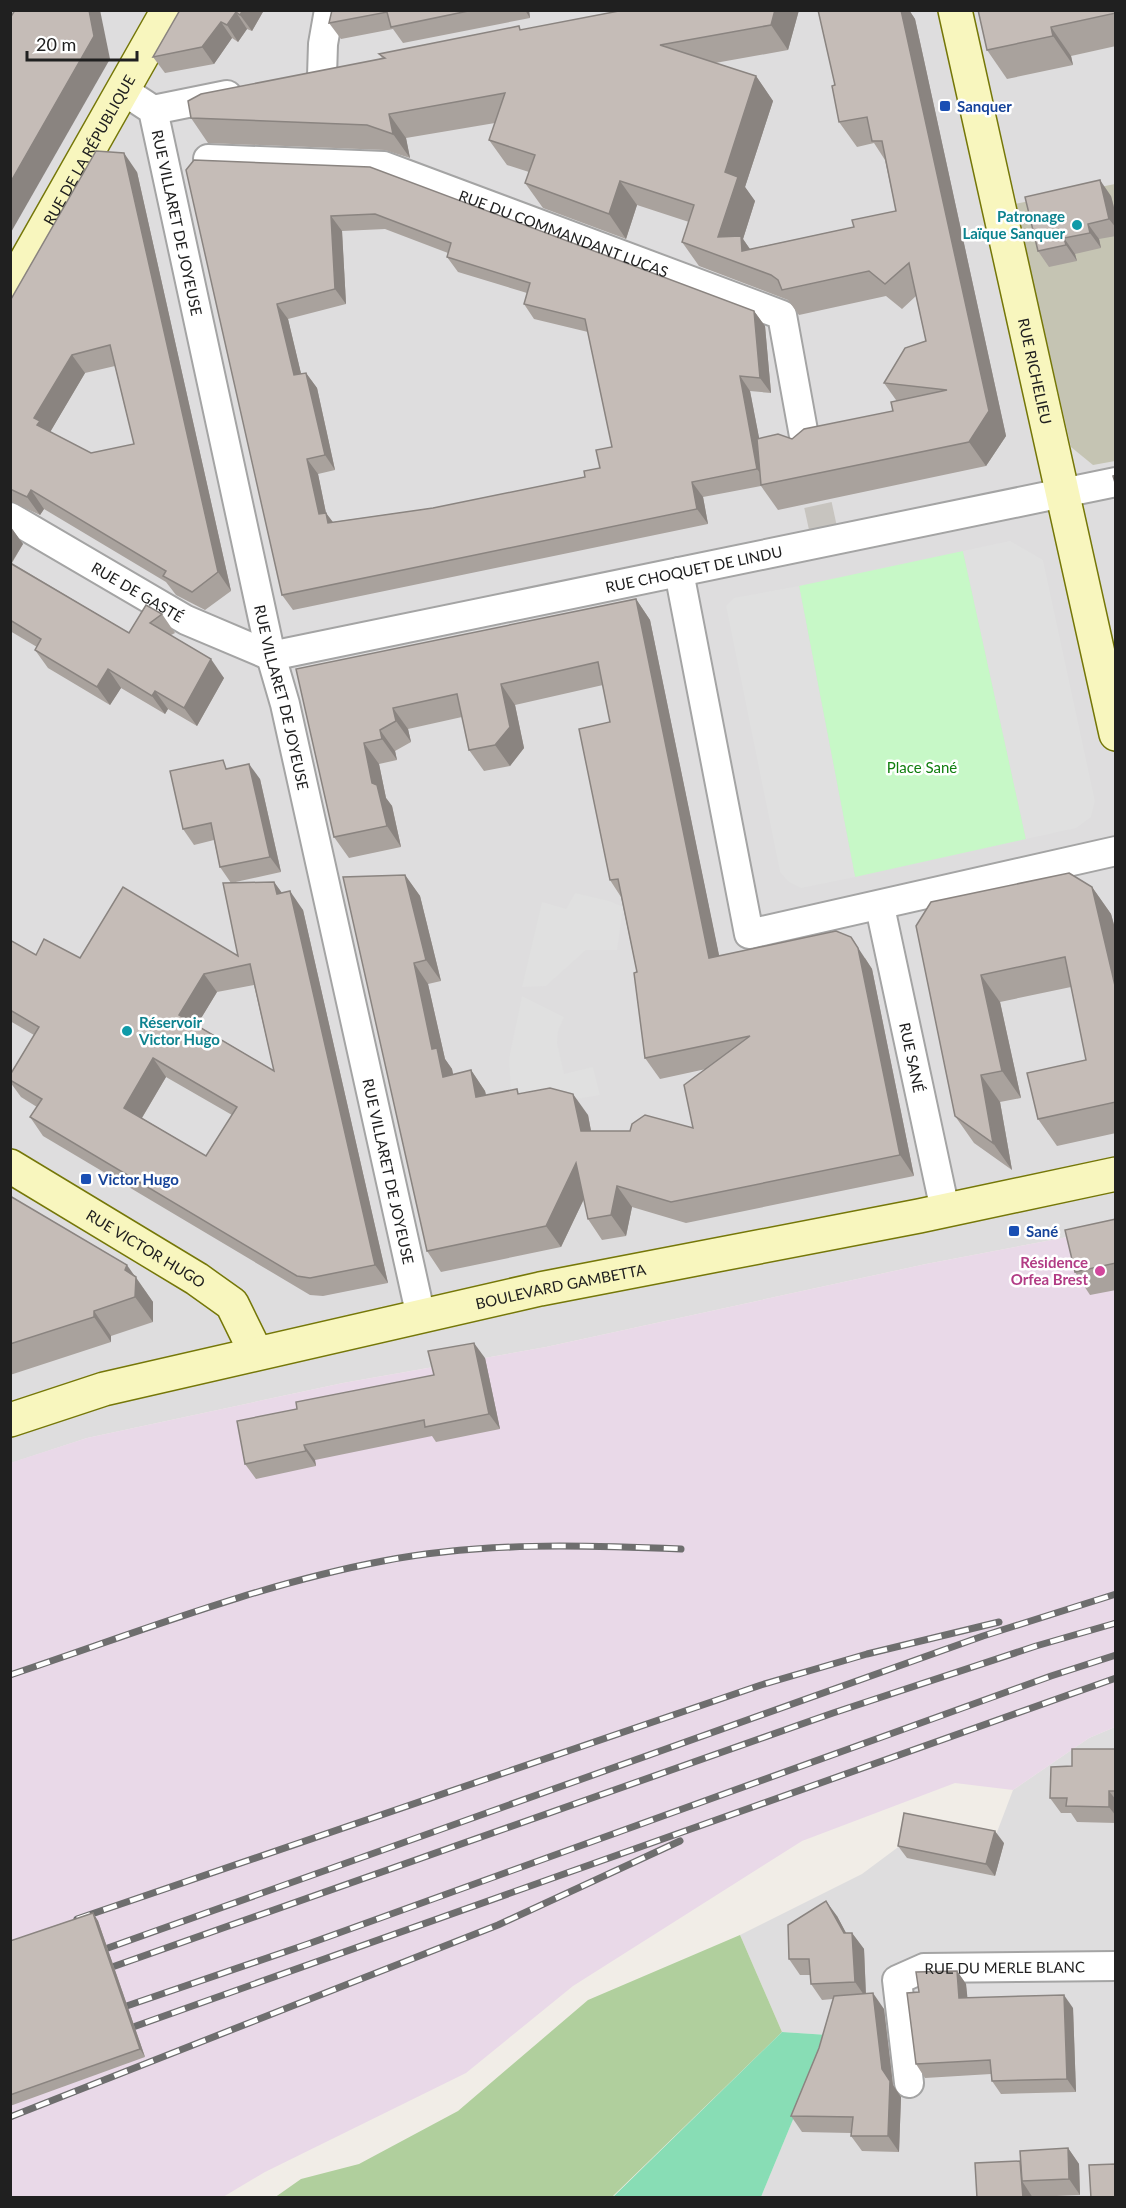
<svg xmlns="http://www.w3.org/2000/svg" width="1126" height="2208" font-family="Lato,sans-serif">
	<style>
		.residential { fill: #deddde }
		.industrial { fill: #e9d9e8 }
		.construction { fill: #c5c4b3 }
		.forest { fill: #b0cf9d }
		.park { fill: #c7f8c7 }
		.pitch { fill: #88ddb5 }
		.parking { fill: #e0e0e0 }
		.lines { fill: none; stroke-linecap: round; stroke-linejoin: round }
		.street-tunnel { stroke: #c7c4bf; stroke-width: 28; stroke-dasharray: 28 14; stroke-linecap: butt }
		.street-casing { stroke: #a4a4a4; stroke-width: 32 }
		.secondary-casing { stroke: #757708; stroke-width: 36 }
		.street { stroke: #fff; stroke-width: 28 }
		.secondary { stroke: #f8f6be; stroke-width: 33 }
		.rail-casing { stroke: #6e6e6e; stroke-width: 7 }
		.rail { stroke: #fff; stroke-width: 4.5; stroke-dasharray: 14; stroke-linecap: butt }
		.wall { fill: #a9a29d; fill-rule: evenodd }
		.shaded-wall { fill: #8a8480 }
		.building { fill: #c5bcb7; stroke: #8a8480; stroke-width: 1.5; fill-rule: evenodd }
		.transit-dot { fill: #1a4fb4; stroke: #fff; stroke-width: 2 }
		.culture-dot { fill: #0f9aa8; stroke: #fff; stroke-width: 2 }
		.hotel-dot { fill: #d1479c; stroke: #fff; stroke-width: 2 }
		.labels { text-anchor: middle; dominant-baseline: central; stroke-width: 5; stroke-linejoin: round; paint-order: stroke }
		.transit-label { font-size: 15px; font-weight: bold; fill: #164399; stroke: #fff; text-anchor: start }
		.street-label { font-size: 15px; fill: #202020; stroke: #fff }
		.culture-label { font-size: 15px; font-weight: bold; fill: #0d838f; stroke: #fff; text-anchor: end }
		.park-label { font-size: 15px; fill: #107e0f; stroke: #fff }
		.hotel-label { font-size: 15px; font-weight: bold; fill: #b23c85; stroke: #fff; text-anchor: end }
	</style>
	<rect width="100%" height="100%" fill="#f1ede7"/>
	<!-- residential -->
	<g class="residential">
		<path d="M 10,11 L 1115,11 L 1115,1228 L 926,1264 L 546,1347 L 343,1383 L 87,1438 L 11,1463 Z"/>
		<path d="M 1115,1727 L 1115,2197 L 761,2197 L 828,2035 L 782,2032 L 740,1935 L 862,1874 L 905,1842 L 909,1822 L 994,1840 L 1013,1790 L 1089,1738 Z"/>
	</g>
	<!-- industrial -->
	<path class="industrial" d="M 1115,1228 L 1115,1727 L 1089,1738 L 1013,1790 L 955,1783 L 802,1841 L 573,1986 L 466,2073 L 265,2172 L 223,2197 L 11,2197 L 10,1463 L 87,1438 L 343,1383 L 546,1347 L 926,1264 Z"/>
	<!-- construction -->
	<path class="construction" d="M 1115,184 L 1115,461 L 1093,465 L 1071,447 L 1015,204 Z"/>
	<!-- forest -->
	<path class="forest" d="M 740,1935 L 782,2032 L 612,2197 L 274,2198 L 301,2179 L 359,2164 L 458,2111 L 588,2000 Z"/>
	<!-- park -->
	<path class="park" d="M 963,551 L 1026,839 L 855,877 L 799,586 Z"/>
	<!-- pitch -->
	<path class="pitch" d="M 782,2032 L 828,2035 L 761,2197 L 612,2198 Z"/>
	<!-- parking -->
	<g class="parking">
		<path d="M 1010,541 L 1043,560 L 1095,801 L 1091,817 L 1076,828 L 1026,839 L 963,551 Z"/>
		<path d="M 799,586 L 855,877 L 801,888 L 789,882 L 780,872 L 726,606 L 734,598 Z"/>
		<path d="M 575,893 L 609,901 L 623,907 L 617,950 L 586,950 L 546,986 L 522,987 L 542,902 L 566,909 Z"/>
		<path d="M 522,996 L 564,1017 L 558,1031 L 557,1043 L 564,1074 L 593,1067 L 600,1095 L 512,1110 L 509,1059 Z"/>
	</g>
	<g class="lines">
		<!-- street-tunnel -->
		<path class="street-tunnel" d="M 809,464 L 826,542"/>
		<!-- street casing -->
		<g class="street-casing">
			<g id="street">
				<path d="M 322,76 L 323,44 L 329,10"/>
				<path id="s1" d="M 124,91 L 153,110 L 271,656 L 285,704 L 421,1317"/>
				<path d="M 153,110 L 227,95"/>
				<path id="s2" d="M 208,159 L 384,166 L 782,315 L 806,447"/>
				<path id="s3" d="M 10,517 L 186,620 L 271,656 L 1116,482"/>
				<path d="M 679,572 L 749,934 L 1116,851"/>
				<path id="s4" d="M 880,907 L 945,1210"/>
				<path id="s5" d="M 909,2083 L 897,1980 L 924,1968 L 1116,1966"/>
			</g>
		</g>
		<!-- secondary casing -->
		<g class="secondary-casing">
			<g id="secondary">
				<path id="s6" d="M 955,10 L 1116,734"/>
				<path id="s7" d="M 10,289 L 168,10"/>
				<path id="s8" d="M 10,1166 L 197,1279 L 232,1304 L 256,1353"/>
				<path id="s9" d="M 10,1420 L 104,1389 L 540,1289 L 919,1216 L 1116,1174"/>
			</g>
		</g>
		<!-- street -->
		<use href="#street" class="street"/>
		<!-- secondary -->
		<use href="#secondary" class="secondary"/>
		<!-- rail casing -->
		<g class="rail-casing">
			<g id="rail">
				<path d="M 10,1675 C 133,1634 256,1585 383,1561 C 481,1542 582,1545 681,1549"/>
				<path d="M 77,1919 L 761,1685 L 867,1654 L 999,1622"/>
				<path d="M 91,1954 L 983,1636 L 1116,1594"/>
				<path d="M 98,1972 L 833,1713 L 1036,1646 L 1116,1623"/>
				<path d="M 112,2011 L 308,1944 L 1051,1676 L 1116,1655"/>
				<path d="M 119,2032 L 1116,1678"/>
				<path d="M 10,2117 L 498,1925 L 680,1841"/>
			</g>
		</g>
		<!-- rail -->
		<use href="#rail" class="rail"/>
	</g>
	<!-- wall -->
	<g class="wall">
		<path d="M 180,10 L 264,10 L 252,31 L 247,29 L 238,42 L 232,38 L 214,64 L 165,73 L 153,57 Z"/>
		<path d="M 332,10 L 529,10 L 530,18 L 403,43 L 393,29 L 341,39 L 329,23 Z"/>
		<path d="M 624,10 L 799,10 L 788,50 L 715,63 L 756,76 L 773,101 L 745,187 L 755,201 L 743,239 L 750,249 L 854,227 L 896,211 L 885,160 L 874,143 L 857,147 L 839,122 L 835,85 L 818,10 L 909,10 L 915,19 L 1006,436 L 986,466 L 778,510 L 761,486 L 703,497 L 708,524 L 293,610 L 282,595 L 194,160 L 754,311 L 765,326 L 771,393 L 750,391 L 759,438 L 792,439 L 893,411 L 896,400 L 884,383 L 926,341 L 916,296 L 902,309 L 886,296 L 799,315 L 788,300 L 699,266 L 682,242 L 689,222 L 637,205 L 626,239 L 543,208 L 525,183 L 529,172 L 507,165 L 489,140 L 495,123 L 406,138 L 410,158 L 385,150 L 208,143 L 191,118 L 382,58 L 379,54 L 522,30 ZM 385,229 L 448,253 L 447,257 L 458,272 L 527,293 L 524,304 L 534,319 L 588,332 L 612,447 L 600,468 L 585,477 L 433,508 L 333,522 L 326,513 L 318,474 L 335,470 L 317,388 L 306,373 L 301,374 L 288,319 L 346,304 L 342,231 Z"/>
		<path d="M 978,10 L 1116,10 L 1116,46 L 1071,56 L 1073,65 L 1007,79 L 987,50 Z"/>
		<path d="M 137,172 L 231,591 L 205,610 L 176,595 L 166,582 L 44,509 L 40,515 L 10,501 L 10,301 ZM 115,366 L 134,444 L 91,453 L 50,432 L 85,373 Z"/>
		<path d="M 1111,196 L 1116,215 L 1116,236 L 1099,239 L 1101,248 L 1075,254 L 1077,261 L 1049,267 L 1038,251 Z"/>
		<path d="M 10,526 L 23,544 L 12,563 L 129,633 L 162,614 L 175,633 L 171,635 L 224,678 L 197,726 L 168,709 L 165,714 L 121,688 L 110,705 L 48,668 L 35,650 L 37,647 L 10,631 Z"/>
		<path d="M 636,599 L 650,620 L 719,956 L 865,958 L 872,969 L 914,1176 L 686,1223 L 632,1207 L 626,1236 L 602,1240 L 588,1219 L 584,1199 L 561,1247 L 441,1272 L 427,1251 L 405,875 L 420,896 L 441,981 L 428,984 L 445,1059 L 452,1069 L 453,1075 L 471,1070 L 485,1091 L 486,1095 L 520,1094 L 588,1115 L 591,1131 L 630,1131 L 693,1128 L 706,1069 L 660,1079 L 645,1058 L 637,972 L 621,897 L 610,880 L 610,722 L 603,685 L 515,705 L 524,748 L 510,766 L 484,771 L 469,750 L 462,717 L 408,729 L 411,742 L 395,751 L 397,760 L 379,764 L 386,798 L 392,806 L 401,847 L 349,858 L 334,837 L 296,669 Z"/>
		<path d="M 229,768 L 260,779 L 281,872 L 231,883 L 220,867 L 214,840 L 194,845 L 183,829 Z"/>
		<path d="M 274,882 L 282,893 L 303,910 L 388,1283 L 323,1296 L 310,1295 L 43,1136 L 30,1117 L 37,1107 L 21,1097 L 10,1082 L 10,1075 L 34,1035 L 10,1021 L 10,940 L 36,955 L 80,958 L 238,956 ZM 254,985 L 274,1071 L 197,1025 L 217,992 ZM 166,1077 L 232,1115 L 206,1156 L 142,1118 Z"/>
		<path d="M 1092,887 L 1111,914 L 1116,932 L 1116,1133 L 1057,1146 L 1038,1119 L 1086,1060 L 1071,987 L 1000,1002 L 1021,1098 L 1000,1102 L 1012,1170 L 974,1143 L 955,1116 L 916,926 Z"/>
		<path d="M 10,1196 L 135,1276 L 153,1302 L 153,1322 L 111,1336 L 111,1342 L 10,1375 Z"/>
		<path d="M 1116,1219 L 1116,1290 L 1090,1295 L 1075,1272 Z"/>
		<path d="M 485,1358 L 500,1429 L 436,1442 L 432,1436 L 315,1460 L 316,1466 L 256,1479 L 245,1464 L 297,1409 L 434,1375 Z"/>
		<path d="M 1116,1749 L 1116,1823 L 1077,1822 L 1071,1813 L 1061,1813 L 1050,1798 L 1072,1766 Z"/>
		<path d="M 1004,1843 L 995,1876 L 907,1858 L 898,1846 Z"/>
		<path d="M 93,1913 L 98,1921 L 145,2057 L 10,2106 L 10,1941 Z"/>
		<path d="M 837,1916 L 846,1933 L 852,1933 L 864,1949 L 866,1994 L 884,2009 L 893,2085 L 901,2097 L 899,2152 L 862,2151 L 851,2136 L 851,2133 L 802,2132 L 791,2116 L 819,2048 L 833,1999 L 822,2000 L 811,1984 L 811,1975 L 800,1975 L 789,1959 Z"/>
		<path d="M 957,1971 L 966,1984 L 967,1998 L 1073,2008 L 1076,2092 L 1001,2094 L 992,2081 L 991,2074 L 925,2078 L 916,2064 L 919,1992 Z"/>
		<path d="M 1068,2148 L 1079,2164 L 1080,2195 L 1033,2197 L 1033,2198 L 977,2198 L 1021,2161 Z"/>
	</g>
	<!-- shaded-wall -->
	<g class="shaded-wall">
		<path d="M 89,10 L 100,10 L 110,59 L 10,234 L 10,183 Z"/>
		<path d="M 243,10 L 264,10 L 252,31 L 240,15 Z"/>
		<path d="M 525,10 L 529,10 L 530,18 Z"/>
		<path d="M 775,10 L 799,10 L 788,50 L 771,25 Z"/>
		<path d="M 901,10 L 909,10 L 915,19 L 1006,436 L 986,466 L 969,442 Z"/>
		<path d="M 236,12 L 247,29 L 238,42 L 227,25 Z"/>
		<path d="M 221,22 L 232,38 L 214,64 L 202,47 Z"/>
		<path d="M 1051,27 L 1071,56 L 1073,65 L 1053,36 Z"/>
		<path d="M 756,76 L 773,101 L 745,187 L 755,201 L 743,239 L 758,261 L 718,237 L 725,172 Z"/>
		<path d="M 389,114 L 406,138 L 410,158 L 393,134 Z"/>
		<path d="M 124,153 L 137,172 L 231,591 L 218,572 Z"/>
		<path d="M 1100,180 L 1111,196 L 1116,215 L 1116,228 L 1109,219 Z"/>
		<path d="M 620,181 L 637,205 L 626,239 L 609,214 Z"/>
		<path d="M 331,216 L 342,231 L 346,304 L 335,289 Z"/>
		<path d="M 1088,224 L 1099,239 L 1101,248 L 1090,233 Z"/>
		<path d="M 1064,238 L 1075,254 L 1077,261 L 1066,245 Z"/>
		<path d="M 277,304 L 288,319 L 305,390 L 294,375 Z"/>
		<path d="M 754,311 L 765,326 L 771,393 L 760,378 Z"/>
		<path d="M 72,355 L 85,373 L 49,434 L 37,425 L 34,418 Z"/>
		<path d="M 306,373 L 317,388 L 335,470 L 325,455 Z"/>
		<path d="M 740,376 L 750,391 L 768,484 L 757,469 Z"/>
		<path d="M 307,459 L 318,474 L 326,513 L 337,528 L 338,538 L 319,514 Z"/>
		<path d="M 692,482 L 703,497 L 708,524 L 697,509 Z"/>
		<path d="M 31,490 L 44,509 L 40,515 L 27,497 Z"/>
		<path d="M 10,526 L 23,544 L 10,565 Z"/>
		<path d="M 636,599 L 650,620 L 724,979 L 709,958 Z"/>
		<path d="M 211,659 L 224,678 L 197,726 L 184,708 Z"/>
		<path d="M 108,669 L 121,688 L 110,705 L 97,687 Z"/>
		<path d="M 501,684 L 515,705 L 524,748 L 510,766 L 495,745 Z"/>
		<path d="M 155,691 L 168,709 L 165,714 L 152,696 Z"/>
		<path d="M 393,708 L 408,729 L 411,742 L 396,721 Z"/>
		<path d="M 380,730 L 395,751 L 397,760 L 382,739 Z"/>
		<path d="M 364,743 L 379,764 L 386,798 L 392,806 L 401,847 L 387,826 L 372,783 Z"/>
		<path d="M 249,764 L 260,779 L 281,872 L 270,857 Z"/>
		<path d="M 405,875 L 420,896 L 441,981 L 426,960 Z"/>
		<path d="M 274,882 L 287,900 L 277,894 Z"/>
		<path d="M 1092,887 L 1111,914 L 1116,932 L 1116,990 Z"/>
		<path d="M 290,891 L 303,910 L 388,1283 L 375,1265 Z"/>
		<path d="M 851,937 L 872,969 L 914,1176 L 900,1155 Z"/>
		<path d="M 414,963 L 428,984 L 445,1059 L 452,1069 L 458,1098 L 443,1077 L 432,1049 Z"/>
		<path d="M 204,974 L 217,992 L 192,1033 L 179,1015 Z"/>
		<path d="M 981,975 L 1000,1002 L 1021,1098 L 1002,1071 Z"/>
		<path d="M 153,1058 L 166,1077 L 137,1126 L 124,1108 Z"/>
		<path d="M 471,1070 L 485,1091 L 491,1118 L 476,1097 Z"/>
		<path d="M 981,1075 L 1000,1102 L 1012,1170 L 993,1143 Z"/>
		<path d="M 573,1094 L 588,1115 L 595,1152 L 581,1131 Z"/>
		<path d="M 576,1163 L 591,1184 L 561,1247 L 546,1226 Z"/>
		<path d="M 617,1186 L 632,1207 L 626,1236 L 611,1215 Z"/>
		<path d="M 127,1265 L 153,1302 L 153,1322 L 135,1297 L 125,1270 Z"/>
		<path d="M 94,1311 L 111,1336 L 111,1342 L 94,1317 Z"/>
		<path d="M 474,1343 L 485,1358 L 500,1429 L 489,1414 Z"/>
		<path d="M 304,1445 L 315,1460 L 316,1466 L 306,1451 Z"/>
		<path d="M 1109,1791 L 1116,1800 L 1116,1816 L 1109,1807 Z"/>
		<path d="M 995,1831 L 1004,1843 L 995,1876 L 986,1864 Z"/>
		<path d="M 826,1901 L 837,1916 L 853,1946 L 852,1933 L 864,1949 L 866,1998 L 855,1982 L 844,1933 Z"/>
		<path d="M 93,1913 L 98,1921 L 145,2057 L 140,2049 Z"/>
		<path d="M 957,1971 L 966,1984 L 969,2012 L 959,1998 Z"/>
		<path d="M 873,1993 L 884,2009 L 893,2085 L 901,2097 L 899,2152 L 888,2136 Z"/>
		<path d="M 1064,1995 L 1073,2008 L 1076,2092 L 1067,2079 Z"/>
		<path d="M 1068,2148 L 1079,2164 L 1080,2195 L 1069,2179 Z"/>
		<path d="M 1020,2161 L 1022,2181 L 1033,2198 L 1023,2198 Z"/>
	</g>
	<!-- building -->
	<g class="building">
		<path d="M 15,10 L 89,10 L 94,36 L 10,183 L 10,18 Z"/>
		<path d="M 180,10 L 243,10 L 240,15 L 236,12 L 227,25 L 221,22 L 202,47 L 153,57 Z"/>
		<path d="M 332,10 L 473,10 L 391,27 L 387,12 L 329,23 Z"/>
		<path d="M 624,10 L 775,10 L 771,25 L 660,45 L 756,76 L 725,172 L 738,177 L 718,237 L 741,236 L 742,251 L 854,227 L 852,220 L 896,211 L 882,141 L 872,141 L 867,117 L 839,122 L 832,86 L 835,85 L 818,10 L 901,10 L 989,411 L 969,442 L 761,485 L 757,439 L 778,434 L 792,439 L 804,429 L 893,411 L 891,402 L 947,390 L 884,383 L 905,348 L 926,341 L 909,263 L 885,284 L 869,271 L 782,290 L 778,280 L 771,275 L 682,242 L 694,205 L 620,181 L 609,214 L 525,183 L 535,155 L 489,140 L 505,93 L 389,114 L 393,134 L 367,125 L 191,118 L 188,101 L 201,94 L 385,58 L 379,54 L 519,26 L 520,30 Z"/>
		<path d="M 978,10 L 1116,10 L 1116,13 L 1051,27 L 1053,36 L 987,50 Z"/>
		<path d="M 96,151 L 124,153 L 218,572 L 192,592 L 163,576 L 166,571 L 31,490 L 27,497 L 10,489 L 10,301 ZM 110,345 L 134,444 L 91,453 L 37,425 L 40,421 L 34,418 L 72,355 Z"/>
		<path d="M 194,160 L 370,167 L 754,311 L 760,378 L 740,376 L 757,469 L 692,482 L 697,509 L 282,595 L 186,170 ZM 375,214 L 451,243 L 447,257 L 530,283 L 524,304 L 585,319 L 612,447 L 596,450 L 600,468 L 584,471 L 585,477 L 433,508 L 328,523 L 326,513 L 319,514 L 307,459 L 325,455 L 306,373 L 294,375 L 277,304 L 335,289 L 331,216 Z"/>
		<path d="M 1100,180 L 1109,219 L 1088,224 L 1090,233 L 1064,238 L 1066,245 L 1038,251 L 1025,197 Z"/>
		<path d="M 1116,475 L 1116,486 L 1113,476 Z"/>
		<path d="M 10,563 L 129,633 L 146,605 L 162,614 L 150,623 L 211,659 L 184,708 L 155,691 L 152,696 L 108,669 L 97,687 L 35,650 L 41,639 L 10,620 Z"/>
		<path d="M 636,599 L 709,958 L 836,931 L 851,937 L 858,948 L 900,1155 L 671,1202 L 617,1186 L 611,1215 L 588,1219 L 576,1163 L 546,1226 L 427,1251 L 343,877 L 405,875 L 426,960 L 414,963 L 432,1049 L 437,1048 L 443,1077 L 471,1070 L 476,1097 L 517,1089 L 518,1094 L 550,1088 L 573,1094 L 581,1131 L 630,1131 L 632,1124 L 645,1115 L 693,1128 L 684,1085 L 750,1036 L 645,1058 L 634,973 L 637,972 L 618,879 L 610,880 L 579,729 L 610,722 L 598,662 L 501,684 L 510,727 L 495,745 L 469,750 L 457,694 L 393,708 L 396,721 L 380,730 L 382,739 L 364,743 L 372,783 L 377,785 L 387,826 L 334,837 L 296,669 Z"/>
		<path d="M 223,760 L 226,769 L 249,764 L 270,857 L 220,867 L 211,823 L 183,829 L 170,771 Z"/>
		<path d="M 1069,873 L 1092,887 L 1116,990 L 1116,1102 L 1038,1119 L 1027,1073 L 1086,1060 L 1065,957 L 981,975 L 1002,1071 L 981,1075 L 993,1143 L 955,1116 L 916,926 L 931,902 Z"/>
		<path d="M 274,882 L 277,894 L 290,891 L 375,1265 L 310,1278 L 297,1276 L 30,1117 L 42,1099 L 10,1080 L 10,1075 L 39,1027 L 10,1010 L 10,940 L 36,955 L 44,939 L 80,958 L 123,887 L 238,956 L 223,883 ZM 250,964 L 274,1071 L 179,1015 L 204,974 ZM 153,1058 L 237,1107 L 206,1156 L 124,1108 Z"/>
		<path d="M 10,1196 L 127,1265 L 125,1270 L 136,1277 L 135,1297 L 94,1311 L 94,1317 L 10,1344 Z"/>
		<path d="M 1116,1219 L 1116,1263 L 1075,1272 L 1065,1230 Z"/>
		<path d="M 474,1343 L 489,1414 L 425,1427 L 424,1420 L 304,1445 L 306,1451 L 245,1464 L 237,1421 L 297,1409 L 296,1402 L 434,1375 L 428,1351 Z"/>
		<path d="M 1072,1749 L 1116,1749 L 1116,1791 L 1109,1791 L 1109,1807 L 1066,1806 L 1067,1798 L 1050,1798 L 1051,1767 L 1072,1766 Z"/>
		<path d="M 904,1813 L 995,1831 L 986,1864 L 898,1846 Z"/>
		<path d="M 826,1901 L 844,1933 L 852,1933 L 855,1982 L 811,1984 L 809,1959 L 789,1959 L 788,1925 Z"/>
		<path d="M 93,1913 L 140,2049 L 10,2095 L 10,1941 Z"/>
		<path d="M 957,1971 L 959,1998 L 1064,1995 L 1067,2079 L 992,2081 L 990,2060 L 916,2064 L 907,1993 L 919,1992 L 916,1972 Z"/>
		<path d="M 873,1993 L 882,2069 L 890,2081 L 888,2136 L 851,2136 L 853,2117 L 791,2116 L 819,2048 L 834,1996 Z"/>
		<path d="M 1068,2148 L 1069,2179 L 1022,2181 L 1020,2151 Z"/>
		<path d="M 1020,2161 L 1023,2198 L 977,2198 L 975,2163 Z"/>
		<path d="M 1116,2164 L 1116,2198 L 1091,2198 L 1089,2165 Z"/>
	</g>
	<!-- markers -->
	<g class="transit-dot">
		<rect x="939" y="100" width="12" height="12" rx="3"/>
		<rect x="80" y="1173" width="12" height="12" rx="3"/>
		<rect x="1008" y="1225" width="12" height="12" rx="3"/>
	</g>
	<g class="culture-dot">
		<circle cx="1077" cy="225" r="6"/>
		<circle cx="127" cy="1031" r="6"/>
	</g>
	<circle class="hotel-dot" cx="1100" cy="1271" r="6"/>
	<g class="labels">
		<!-- transit labels -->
		<g class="transit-label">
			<text x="957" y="106">Sanquer</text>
			<text x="98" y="1179">Victor Hugo</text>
			<text x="1026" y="1231">Sané</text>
		</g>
		<!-- street labels -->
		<g class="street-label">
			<text stroke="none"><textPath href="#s7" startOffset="160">RUE DE LA RÉPUBLIQUE</textPath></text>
			<text stroke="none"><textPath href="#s1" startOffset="150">RUE VILLARET DE JOYEUSE</textPath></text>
			<text stroke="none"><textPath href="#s2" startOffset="368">RUE DU COMMANDANT LUCAS</textPath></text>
			<text stroke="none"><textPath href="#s6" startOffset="370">RUE RICHELIEU</textPath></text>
			<text stroke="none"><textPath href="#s3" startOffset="728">RUE CHOQUET DE LINDU</textPath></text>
			<text stroke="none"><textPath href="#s3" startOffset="148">RUE DE GASTÉ</textPath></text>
			<text stroke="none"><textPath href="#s1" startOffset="636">RUE VILLARET DE JOYEUSE</textPath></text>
			<text stroke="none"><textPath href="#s4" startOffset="154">RUE SANÉ</textPath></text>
			<text stroke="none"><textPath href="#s1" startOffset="1122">RUE VILLARET DE JOYEUSE</textPath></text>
			<text stroke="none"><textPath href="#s8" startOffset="159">RUE VICTOR HUGO</textPath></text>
			<text stroke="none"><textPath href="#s9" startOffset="567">BOULEVARD GAMBETTA</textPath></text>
			<text stroke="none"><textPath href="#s5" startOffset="214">RUE DU MERLE BLANC</textPath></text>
		</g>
		<!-- culture labels -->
		<g class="culture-label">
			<text x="1065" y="216">Patronage<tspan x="1065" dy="17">Laïque Sanquer</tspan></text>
			<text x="139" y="1022" text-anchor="start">Réservoir<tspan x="139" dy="17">Victor Hugo</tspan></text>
		</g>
		<!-- park labels -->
		<g class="park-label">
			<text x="922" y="767">Place Sané</text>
		</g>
		<!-- hotel labels -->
		<g class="hotel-label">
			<text x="1088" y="1262">Résidence<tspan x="1088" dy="17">Orfea Brest</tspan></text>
		</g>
	</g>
	<!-- border -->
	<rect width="1126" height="2208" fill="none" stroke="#202020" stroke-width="24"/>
	<!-- scale -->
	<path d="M27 51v9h110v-9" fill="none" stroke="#202020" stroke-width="3"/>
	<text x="36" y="51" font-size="18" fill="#202020" stroke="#ffffff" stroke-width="4.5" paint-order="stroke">20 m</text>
</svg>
